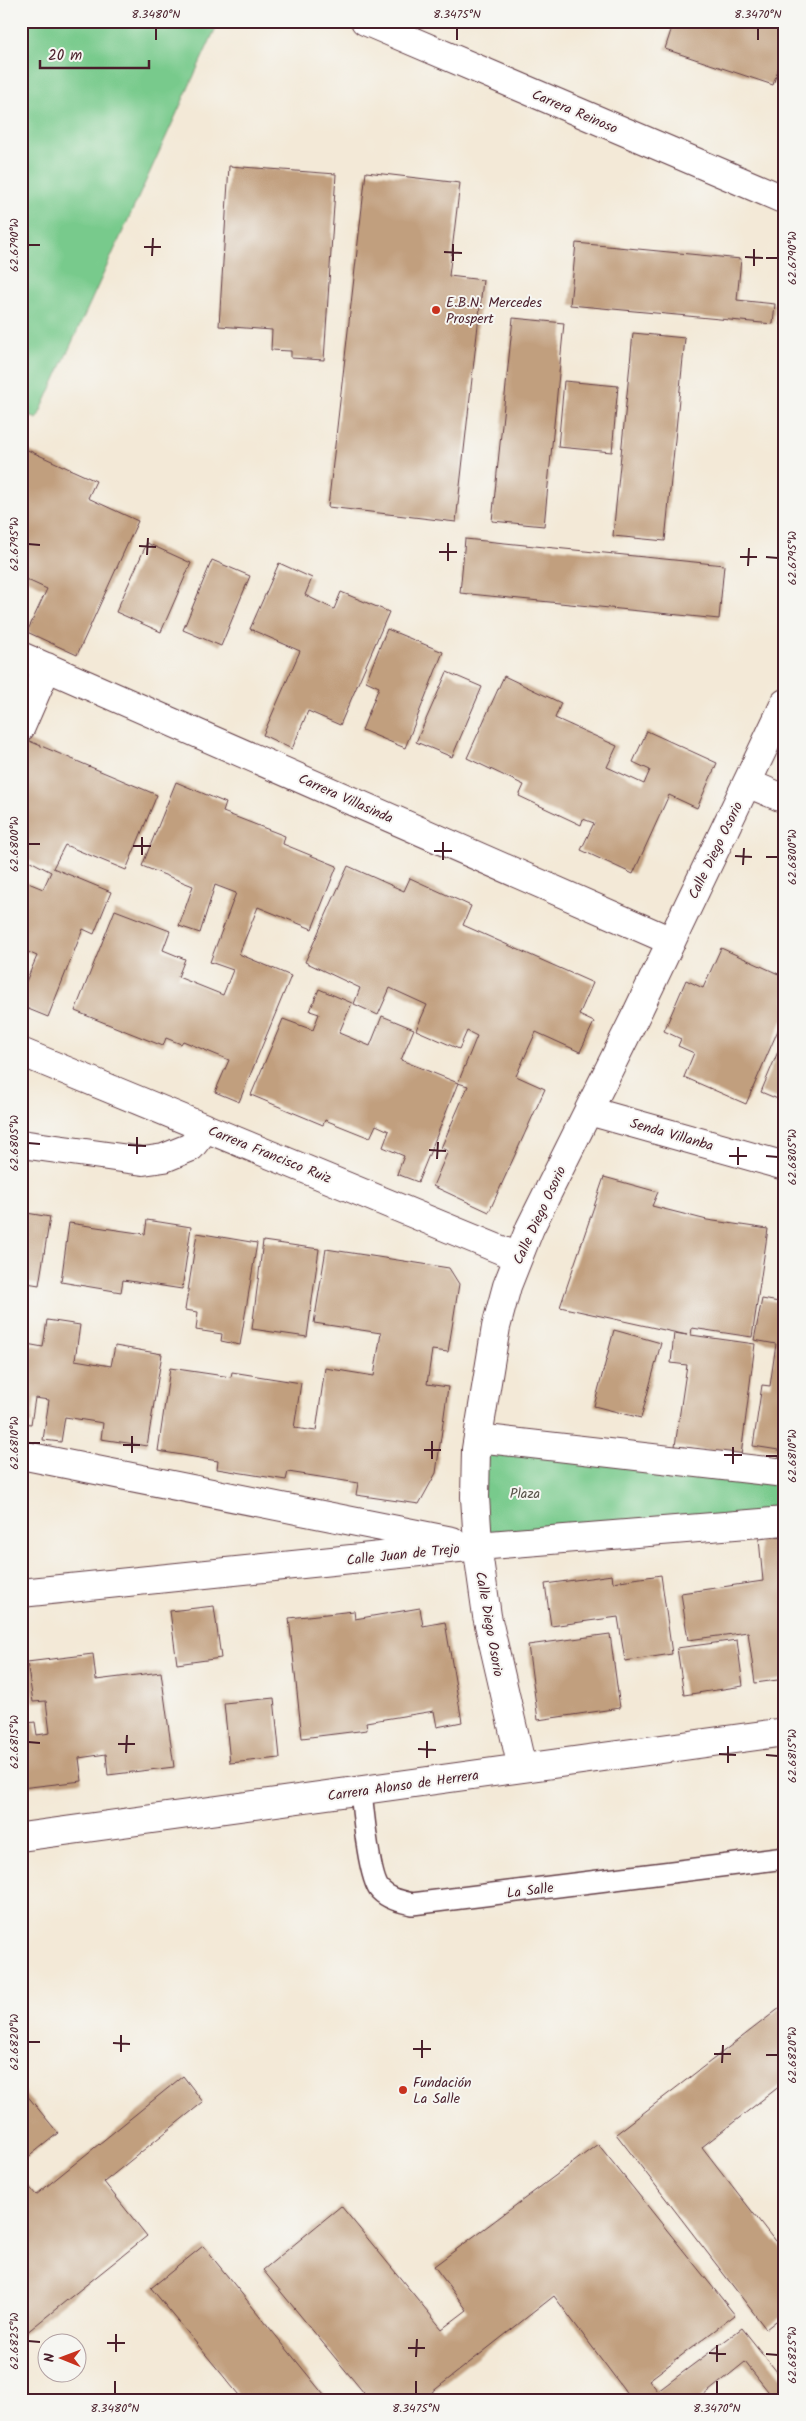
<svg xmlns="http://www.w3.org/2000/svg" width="806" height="2421" viewBox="0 0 806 2421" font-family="Kalam,sans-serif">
<rect width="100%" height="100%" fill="#f6f6f2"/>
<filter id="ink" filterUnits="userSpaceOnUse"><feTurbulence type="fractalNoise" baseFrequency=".02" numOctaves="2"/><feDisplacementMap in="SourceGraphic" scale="10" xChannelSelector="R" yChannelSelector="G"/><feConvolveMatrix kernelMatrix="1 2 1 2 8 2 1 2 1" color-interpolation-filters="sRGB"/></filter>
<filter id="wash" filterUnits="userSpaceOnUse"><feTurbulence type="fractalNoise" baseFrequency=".0096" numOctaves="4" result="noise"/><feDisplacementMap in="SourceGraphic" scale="20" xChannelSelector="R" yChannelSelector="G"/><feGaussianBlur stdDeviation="1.12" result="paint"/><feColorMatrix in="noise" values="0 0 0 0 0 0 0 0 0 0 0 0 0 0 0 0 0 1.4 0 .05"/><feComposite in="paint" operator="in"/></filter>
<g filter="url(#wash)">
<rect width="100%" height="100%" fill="#f3e9d7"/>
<path fill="#78ca8c" stroke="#61745c" d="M21,21h198l-182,398 -16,-7z
M476,1449l309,31v37l-307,29z"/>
<g id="blocks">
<path fill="#c19f7e" d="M674,21h111v27l-12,37 -108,-36z
M229,166l107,8 -12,186 -33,-2v-7l-20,-1 1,-20 -53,-4z
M366,172l94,11 -11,93 34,4 -27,242 -128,-15z
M576,243l165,16 -4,41 38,4 -2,20 -203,-19z
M784,304h1v21h-4z
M513,318l51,5 -20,203 -52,-5z
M633,333l52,5 -20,203 -52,-5z
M564,381l54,5 -6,66 -54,-5z
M21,447l75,34 -8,17 50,23 -61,134 -50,-23 20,-43 -26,-12z
M465,539l259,26 -5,54 -259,-26z
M147,543l44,20 -30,69 -45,-20z
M212,560l38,16 -29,70 -38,-16z
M279,563l33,15 -7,17 16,8 13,6 7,-17 48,20 -49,113 -32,-14 -16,38 -29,-14 37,-84 -50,-22z
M387,629l56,23 -38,96 -43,-18 17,-43 -13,-6z
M447,672l35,15 -30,70 -36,-15z
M504,676l57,27 -6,15 62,28 -10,21 37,17 6,-14 -17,-8 14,-31 70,32 -20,45 -28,-13 -36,79 -52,-24 13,-27 -11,-4 -2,6 -62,-29 5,-11 -57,-27z
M27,740l130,55 -31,75 -61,-25 -12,23 58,24 -17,42 -11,-5 -35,88 -27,-11v-13l16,-37 -16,-7v-69l22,9 8,-17 -30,-16v-101z
M176,782l50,21 -3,9 62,24 -2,8 54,22 -25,63 -54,-22 -19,47 52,22 -52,126 -24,-10 14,-32 -46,-19 -2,3 -15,-6 -3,8 -88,-35 40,-101 55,21 -7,19 22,9 -7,18 45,18 10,-25 -23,-8 26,-69 -21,-8 -15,48 -21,-7 14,-40 -51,-20z
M348,866l56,25 6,-13 61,28 -8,19 130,58 -14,32 15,7 -14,30 -44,-20 -20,44 29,13 -56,123 -56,-26 15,-35 -7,-3 27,-62 -10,-3 19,-47 -10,-5 -8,18 -43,-19 11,-25 -37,-17 -12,27 -24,-11 6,-16 -55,-26z
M721,948l64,29v37l-39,90 -62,-27 10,-24 -16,-7 3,-7 -17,-8 22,-51 17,8z
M319,989l33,14 -13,30 31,13 12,-30 32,13 -13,31 57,23 -40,99 -21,-8 7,-18 -21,-9 6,-16 -13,-6 -6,13 -45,-18 -2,5 -72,-30 32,-76 30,11 6,-16 -9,-3z
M785,1035v67l-24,-10z
M21,1080l5,1 -4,12h-1z
M604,1177l54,15 -6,14 55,14 61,9 -16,108 -60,-9 -1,7 64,9 -14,111 -66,-9 12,-81 -16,-2 3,-30 13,2 -127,-28z
M21,1212l29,5 -11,68 -18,-3z
M147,1220l44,7 -9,62 -59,-9 -2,12 -60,-10 8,-59 76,11z
M197,1233l60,10 -17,102 -19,-4 1,-7 -26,-4 2,-18 -13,-2z
M263,1241l56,8 -12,88 -55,-8z
M326,1249l123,19 10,16 -11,68 -16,-2 -5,34 21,3 -12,86 -17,31 -63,-9 2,-12 -70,-11 -2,8 -69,-11 1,-8 -60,-10 12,-83 61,9 1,-5 69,11 -7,45 22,3 9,-63 49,8 7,-43 -67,-10z
M784,1273h1v178l-32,-5 9,-61 8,1 6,-42 -22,-4 8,-41 17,3z
M21,1315l5,1 -4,26h-1z
M47,1320l33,5 -5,35 36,6 4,-20 47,8 -15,92 -46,-7 2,-16 -38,-6 -4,25 -18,-2 6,-40 -14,-2 -4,26 -10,-1v-80l22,4z
M614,1330l47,13 -20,75 -47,-12z
M785,1536v143l-30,4 -7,-51 -60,8 -7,-47 82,-12 -4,-42z
M612,1575l1,7 48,-7 11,79 -47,7 -7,-44 -67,9 -6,-42z
M214,1606l7,52 -44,6 -7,-53z
M420,1608l3,18 22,-4 17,100 -25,5 -3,-16 -68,11 1,8 -65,8 -13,-120 65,-7 1,8z
M610,1634l10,74 -82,12 -10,-75z
M737,1640l6,46 -59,9 -7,-47z
M93,1654l3,26 65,-8 13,95 -66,8 -2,-21 -27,4 3,23 -61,7v-64l14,-2 2,13 13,-2 -4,-32 -13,1 -6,-40z
M274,1698l6,60 -50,5 -6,-60z
M785,2004v78l-83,65 83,107v60l-19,15 -150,-195z
M183,2076l20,26 -99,80 43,54 -126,101v-160l15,18z
M21,2088l37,45 -37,30z
M598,2144l137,171 -86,65 9,11 84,-63 43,54v18h-10l-30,-38 -47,38h-66l-78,-104 -132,104h-66l8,-7 -101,-123 78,-64 101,123 25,-19 -33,-44z
M203,2246l125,154h-85l-92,-112z"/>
</g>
</g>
<g filter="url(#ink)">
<use href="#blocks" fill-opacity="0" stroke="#633d45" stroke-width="1"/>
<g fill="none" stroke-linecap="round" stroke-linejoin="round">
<g stroke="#633d45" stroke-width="24">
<path id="service" d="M361,1791c2,19 8,87 19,99 9,9 20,11 32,14l373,-46"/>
</g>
<g stroke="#633d45" stroke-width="30">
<path id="minor" d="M365,21l420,179
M21,656l650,285
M21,727l26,-60
M747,783l38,16
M21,1052l497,205
M589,1111l196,55
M21,1144l122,17 21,-3 27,-11 15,-19
M478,1438l307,35
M21,1455l431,86
M21,1593l457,-47 307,-25
M522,1768l-35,-152 -8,-57 -4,-62 1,-48 20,-122 11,-41 23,-58 107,-215 148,-310
M21,1837l764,-105"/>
</g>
<use href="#service" stroke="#fff" stroke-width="21"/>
<use href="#minor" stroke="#fff" stroke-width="28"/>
</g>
</g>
<path fill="none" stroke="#4a1f2b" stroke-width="2" d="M156,40v-12M457,40v-12M758,40v-12M28,245h12M144,247h17M444,252l18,1M152,256l1,-18M745,257l18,1M766,258h12M453,261v-17M754,266v-17M28,544l12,1M139,546l17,1M439,552h18M147,555l1,-17M740,557h17M766,557l12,1M448,561v-18M748,566l1,-18M28,844h12M133,846h18M434,851h18M142,855v-18M735,856l17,1M766,857h12M443,860v-18M743,865l1,-17M28,1143l12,1M128,1145l18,1M429,1150l17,1M137,1154v-17M729,1156h18M766,1156l12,1M437,1159l1,-17M738,1165v-18M28,1443h12M123,1445h17M424,1450h17M132,1453v-17M724,1455h18M766,1456h12M432,1459v-18M733,1464v-17M28,1742l12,1M118,1744h17M418,1749l18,1M126,1753l1,-18M719,1754l17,1M766,1755l12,1M427,1758v-17M728,1763v-17M28,2042h12M113,2043l17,1M413,2049h18M121,2052v-17M714,2054h17M766,2055h12M422,2058v-18M722,2063l1,-18M28,2341l12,1M107,2343h18M408,2348h17M116,2352v-18M709,2353l17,1M766,2354l12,1M416,2357l1,-18M717,2362v-17M115,2394v-13M416,2394v-13M717,2394v-13"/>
<g fill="#c8321e" stroke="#f6f6f2" stroke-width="2">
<circle cx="436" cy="310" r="5"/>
<circle cx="403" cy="2090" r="5"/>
</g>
<g text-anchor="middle" stroke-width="4" stroke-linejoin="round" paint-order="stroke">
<g font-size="14" fill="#4a1f2b" stroke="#f6f6f2">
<text transform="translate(575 111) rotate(23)" y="5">Carrera Reinoso</text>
<text transform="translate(346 798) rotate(24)" y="5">Carrera Villasinda</text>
<text transform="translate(715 850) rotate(-64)" y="5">Calle Diego Osorio</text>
<text transform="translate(672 1134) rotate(16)" y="5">Senda Villanba</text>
<text transform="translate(270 1154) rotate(22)" y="5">Carrera Francisco Ruiz</text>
<text transform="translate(539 1215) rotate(-65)" y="5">Calle Diego Osorio</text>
<text transform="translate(403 1554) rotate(-6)" y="5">Calle Juan de Trejo</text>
<text transform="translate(490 1624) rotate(80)" y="5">Calle Diego Osorio</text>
<text transform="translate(403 1785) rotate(-8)" y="5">Carrera Alonso de Herrera</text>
<text transform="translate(530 1890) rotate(-7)" y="5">La Salle</text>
</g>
<g font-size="14" fill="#4a1f2b" stroke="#f6f6f2" text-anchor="start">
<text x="446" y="307">E.B.N. Mercedes<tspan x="446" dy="16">Prospert</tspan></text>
<text x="413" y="2087">Fundación<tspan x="413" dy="16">La Salle</tspan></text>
</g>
<g font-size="14" fill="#585248" stroke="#f6f6f2">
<text x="525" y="1498">Plaza</text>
</g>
</g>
<rect width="806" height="2421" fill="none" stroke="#f6f6f2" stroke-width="55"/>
<g transform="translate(62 2358) rotate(271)"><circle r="24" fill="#f6f6f2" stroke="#b1a0a2"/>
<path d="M0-4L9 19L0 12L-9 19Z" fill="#c8321e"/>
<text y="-8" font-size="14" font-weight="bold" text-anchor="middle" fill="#4a1f2b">N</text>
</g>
<path d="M40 60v8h109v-8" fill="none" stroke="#4a1f2b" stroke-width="2.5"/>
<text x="48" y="60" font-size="15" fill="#4a1f2b" stroke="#f6f6f2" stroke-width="4" paint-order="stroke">20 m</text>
<rect x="28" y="28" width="750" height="2366" fill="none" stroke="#4a1f2b" stroke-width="2"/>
<g font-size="12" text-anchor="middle" fill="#4a1f2b">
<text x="156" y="18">8.3480°N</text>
<text x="457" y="18">8.3475°N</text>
<text x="758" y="18">8.3470°N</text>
<text transform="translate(14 245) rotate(-90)" y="4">62.6790°W</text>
<text transform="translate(792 258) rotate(-90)" y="4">62.6790°W</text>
<text transform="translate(14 544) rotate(-90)" y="4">62.6795°W</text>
<text transform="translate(792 558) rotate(-90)" y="4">62.6795°W</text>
<text transform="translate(14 844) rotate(-90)" y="4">62.6800°W</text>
<text transform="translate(792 857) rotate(-90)" y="4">62.6800°W</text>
<text transform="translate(14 1143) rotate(-90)" y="4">62.6805°W</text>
<text transform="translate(792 1157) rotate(-90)" y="4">62.6805°W</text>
<text transform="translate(14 1443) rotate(-90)" y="4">62.6810°W</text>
<text transform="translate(792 1456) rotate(-90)" y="4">62.6810°W</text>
<text transform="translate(14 1742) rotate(-90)" y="4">62.6815°W</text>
<text transform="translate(792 1756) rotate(-90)" y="4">62.6815°W</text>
<text transform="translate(14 2042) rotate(-90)" y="4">62.6820°W</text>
<text transform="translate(792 2055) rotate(-90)" y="4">62.6820°W</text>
<text transform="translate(14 2341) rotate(-90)" y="4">62.6825°W</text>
<text transform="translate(792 2355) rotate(-90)" y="4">62.6825°W</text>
<text x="115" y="2412">8.3480°N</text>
<text x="416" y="2412">8.3475°N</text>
<text x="717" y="2412">8.3470°N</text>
</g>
</svg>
